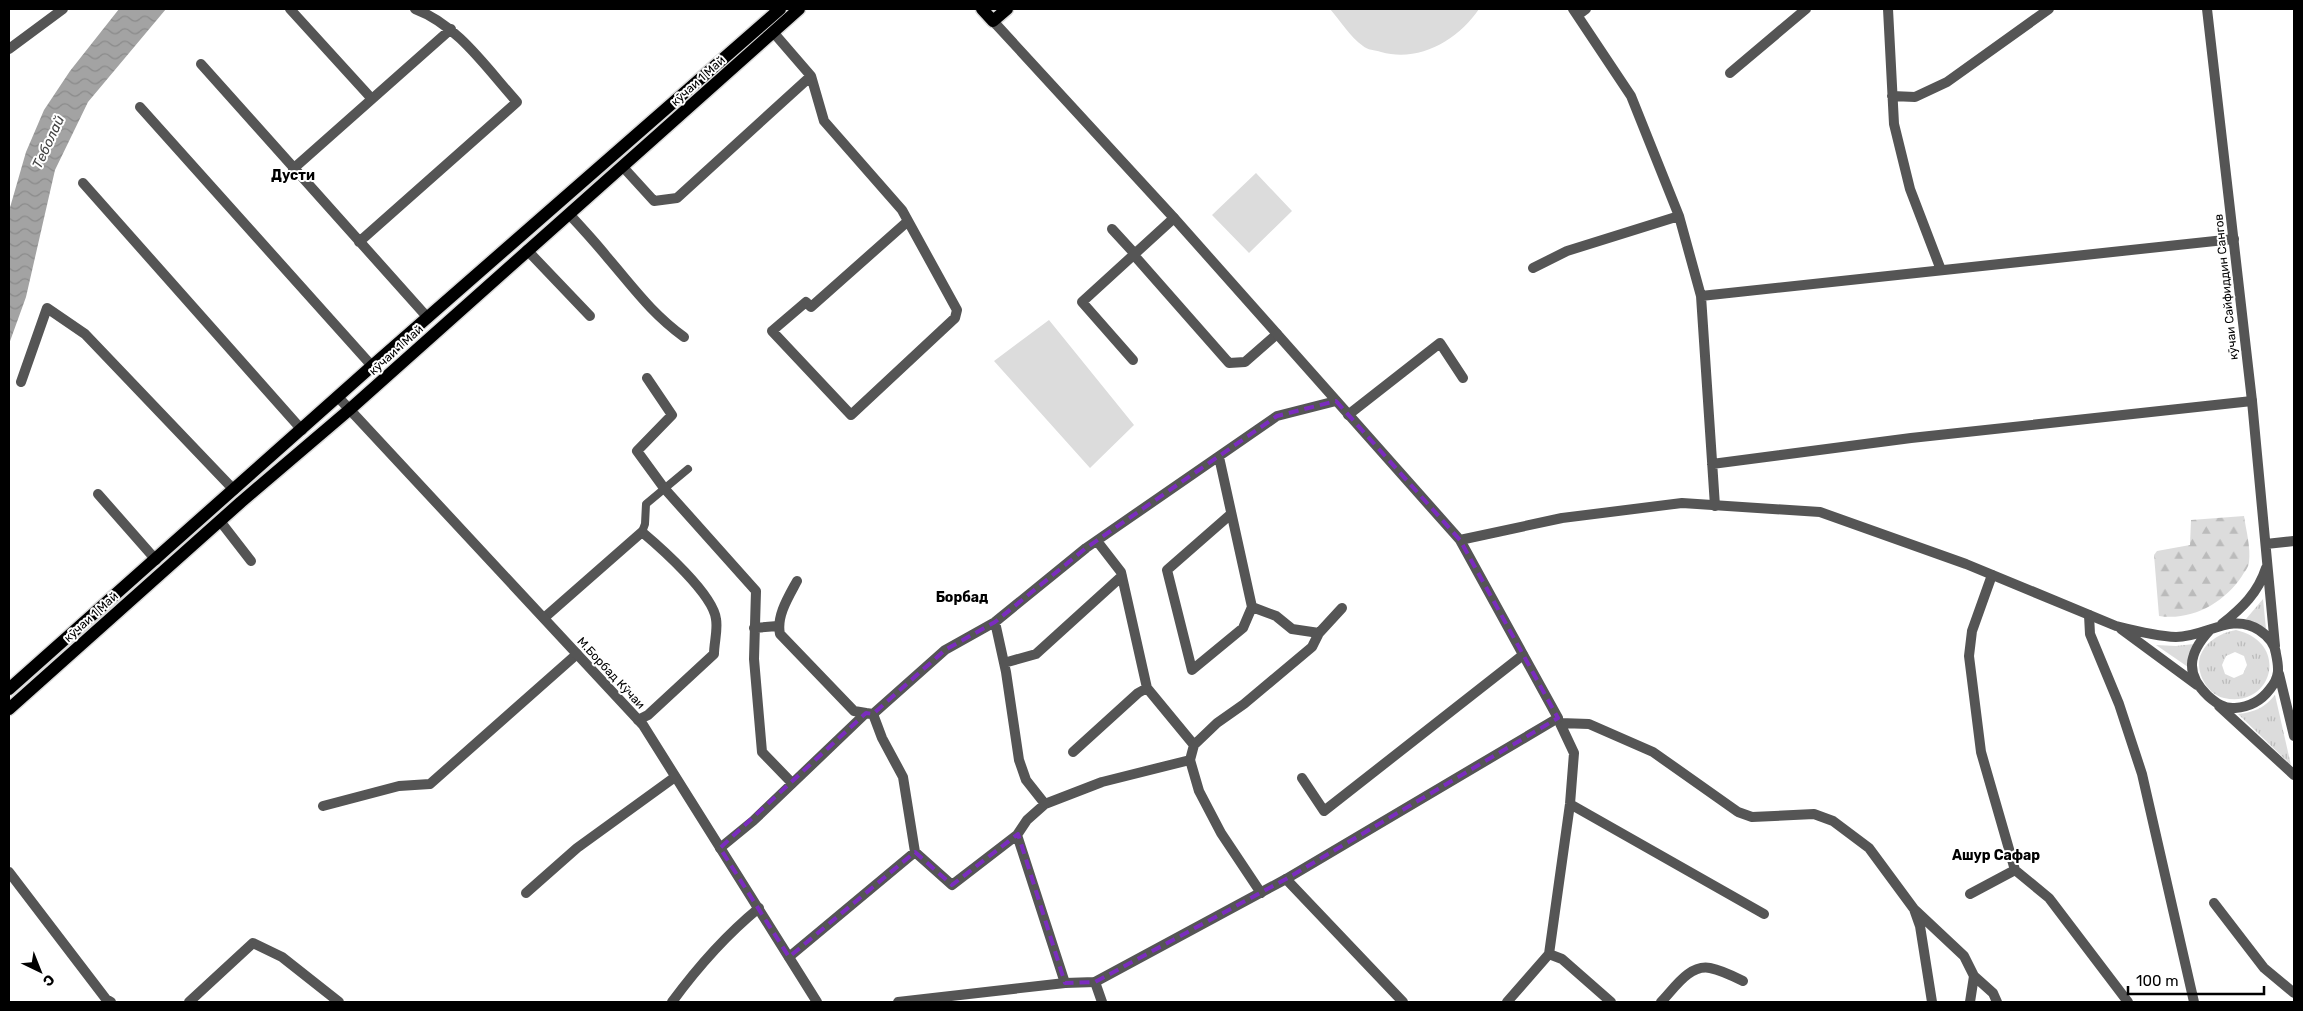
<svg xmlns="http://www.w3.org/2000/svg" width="2303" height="1011" viewBox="0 0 2303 1011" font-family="Rubik,sans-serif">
<defs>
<pattern id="grass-tufts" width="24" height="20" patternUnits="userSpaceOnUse" patternTransform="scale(1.25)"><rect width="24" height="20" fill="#dcdcdc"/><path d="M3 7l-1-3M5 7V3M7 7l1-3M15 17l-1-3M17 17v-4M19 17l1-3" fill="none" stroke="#bbb"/></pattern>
<pattern id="forest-firs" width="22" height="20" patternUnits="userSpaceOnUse" patternTransform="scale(1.25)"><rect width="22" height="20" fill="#dcdcdc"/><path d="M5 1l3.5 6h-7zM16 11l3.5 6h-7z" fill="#bbb"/></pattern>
<pattern id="water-waves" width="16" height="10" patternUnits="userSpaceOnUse" patternTransform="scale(1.25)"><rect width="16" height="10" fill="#a3a3a3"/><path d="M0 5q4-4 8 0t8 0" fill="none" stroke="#8b8b8b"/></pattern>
</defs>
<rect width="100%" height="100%" fill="#fff"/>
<path fill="url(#grass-tufts)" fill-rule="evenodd" d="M2263,599l3,30 -20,-10z
M2236,630c55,13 36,79 -12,68 -10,-2 -18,-11 -22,-20 -11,-26 11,-44 34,-48zM2235,652l9,4 3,9 -4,9 -9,4 -9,-4 -3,-9 4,-9z
M2194,644l-6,11v12l-32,-22 20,1z
M2275,695l16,70 -53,-51c17,-2 26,-6 37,-19z"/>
<path fill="url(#forest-firs)" d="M2244,516c2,14 7,32 5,46 0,5 -5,10 -7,14 -18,27 -50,45 -83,40l-5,-61 3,-4 33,-6 1,-25z"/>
<path fill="#dcdcdc" d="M1330,9h149c-21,31 -60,54 -98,43 -6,-2 -14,-2 -18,-6 -13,-9 -23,-26 -33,-37z
M1256,173l36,38 -43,42 -37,-38z
M1049,320l85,105 -44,43 -96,-107z"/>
<path fill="url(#water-waves)" d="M119,9h47l-78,93 -33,68 -29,127 -17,47v-133l17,-59 18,-42 26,-39z"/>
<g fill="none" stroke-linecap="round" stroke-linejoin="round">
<g stroke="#dbdbdb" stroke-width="15">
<path id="primary" d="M982,9l11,12 14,-12
M9,689l363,-323 408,-357
M9,709l232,-207 108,-92 450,-401"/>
</g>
<path stroke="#555" stroke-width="8" d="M642,532l3,-8 1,-20 42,-35"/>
<path stroke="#555" stroke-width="10" d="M290,9l82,90
M1573,9l58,87 48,120 22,80 14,210
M1888,9l6,115 16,65 31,81
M1578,15l8,-6
M773,32l38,44 13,45 78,89 55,100 -2,8 -104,97 -79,-84 34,-29 5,5 97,-86
M9,49l54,-40
M201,64l227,254
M1730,73l76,-64
M1892,96l23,1 32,-15 102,-73
M140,107l232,259
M623,167l31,34 23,-3 134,-122
M293,169l158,-140
M83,183l219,247
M569,214c13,14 26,28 38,43 26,30 44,56 77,80
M1112,229l22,24
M359,242l158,-140c-30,-33 -59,-77 -102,-93
M527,250l63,66
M1133,254l96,109 16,-1 32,-28
M1533,268l34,-17 112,-35
M1701,296l533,-57
M1133,360l-51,-58 92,-84
M647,378l25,37 -35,36 27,37 92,103 -2,68 8,93 30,31
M21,382l26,-74 38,26 149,156
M1348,415l92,-72 23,35
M1219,457l33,150 24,9 16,13 27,4
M1712,464l199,-26 341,-37
M98,494l58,66
M1231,514l-64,56 25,100 51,-42 9,-21
M220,521l31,40
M1097,541l24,31 26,116 47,57
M1992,575l-20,56 -3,25 12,96 34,118 34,28 79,104
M797,581c-8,15 -21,35 -17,53l74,77 12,2
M2089,615l1,19 29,70 23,70 52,228
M544,618l98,-86c19,16 71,62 74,87 2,11 -2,24 -2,35l-66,61 -10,5
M995,622l11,50 13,88 7,20 19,24
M754,628l24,-2
M1004,663l32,-9 86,-78
M873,714l9,24 21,39 12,75
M1560,723l29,1 64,28 85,60 14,5 62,-3 19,7 36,27 45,61 6,17 12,76
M1073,752l65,-59 9,-5
M1190,760l4,-15 23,-22 27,-19 68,-57 7,-14 23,-25
M1302,778l22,33 199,-156
M1570,804l194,110
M323,806l76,-20 31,-2 147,-130
M1017,835l48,148
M720,848l33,-27 113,-108 7,1 72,-64 50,-28 91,-74 191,-132 59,-15
M9,872l97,127 5,3
M1286,879l117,123
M526,893l51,-45 98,-71
M1970,894l45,-24
M2214,903l50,65 30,25
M1915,910l49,46 10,20 -4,26
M1549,954l13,5 49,43
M789,957l126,-105 37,33 65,-50 10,-15 18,-16 57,-22 88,-22 9,31 22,42 40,60
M1974,976l19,17 4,9
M1095,982l7,20
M189,1002l64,-59 29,14 57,45
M672,1002c25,-34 54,-67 87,-94
M1507,1002l42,-48 21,-150 4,-51 -16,-34
M1661,1002c13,-13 28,-38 49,-34 11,2 23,8 33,13"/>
<path stroke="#555" stroke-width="10" d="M2207,9l45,392 23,245
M993,21l181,197 286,322 102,-22 120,-15 138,9 146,52 150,62c20,5 39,10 60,11 30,0 55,-25 83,-7 9,6 16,14 17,24 3,14 4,23 -6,35 -9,12 -20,18 -35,19 -11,1 -19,-5 -27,-12 -23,-22 -20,-42 1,-65
M338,397l305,328 174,277
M2266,544l28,-3
M2222,624c20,-16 36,-31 44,-56
M2121,629l76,56
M2279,674l15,62
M2219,706l75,69
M898,1002l167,-19 30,-1 191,-103 272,-161 -98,-178"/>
<use href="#primary" stroke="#000" stroke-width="12"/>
</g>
<path fill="none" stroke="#7b2cbf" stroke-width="4" stroke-dasharray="10 6" stroke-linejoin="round" d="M1336,401l124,139 98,178 -272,161 -191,103 -30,1 -47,-149 -66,51 -37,-33 -126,105 -69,-109 146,-135 7,1 72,-64 50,-28 91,-74 191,-132z"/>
<g text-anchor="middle" stroke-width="4" stroke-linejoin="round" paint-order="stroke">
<g font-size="12" fill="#000" stroke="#fff">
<text transform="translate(698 81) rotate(-42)" y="4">кӯчаи 1 Май</text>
<text transform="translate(2226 287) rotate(-96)" y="4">кӯчаи Сайфиддин Сангов</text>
<text transform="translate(396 350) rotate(-42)" y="4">кӯчаи 1 Май</text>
<text transform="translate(91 617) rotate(-42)" y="4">кӯчаи 1 Май</text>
<text transform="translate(611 673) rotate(47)" y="4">М.Борбад Кӯчаи</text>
</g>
<g font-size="14" font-style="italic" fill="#444" stroke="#fff">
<text transform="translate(48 142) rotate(-65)" y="5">Теболай</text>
</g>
<g font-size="14" font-weight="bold" fill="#000" stroke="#fff">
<text x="293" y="180">Дусти</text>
<text x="962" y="602">Борбад</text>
<text x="1996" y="860">Ашур Сафар</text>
</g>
</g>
<rect width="2303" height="1011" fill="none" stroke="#000000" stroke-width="20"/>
<g transform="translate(40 971) rotate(137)" stroke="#ffffff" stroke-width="4" paint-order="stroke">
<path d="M0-4L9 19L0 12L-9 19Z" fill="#000000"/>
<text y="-8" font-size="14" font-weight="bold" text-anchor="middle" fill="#000000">С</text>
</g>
<path d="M2128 986v8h136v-8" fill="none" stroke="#000000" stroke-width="2.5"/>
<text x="2136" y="986" font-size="15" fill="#000000" stroke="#ffffff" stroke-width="4" paint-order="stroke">100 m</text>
</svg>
